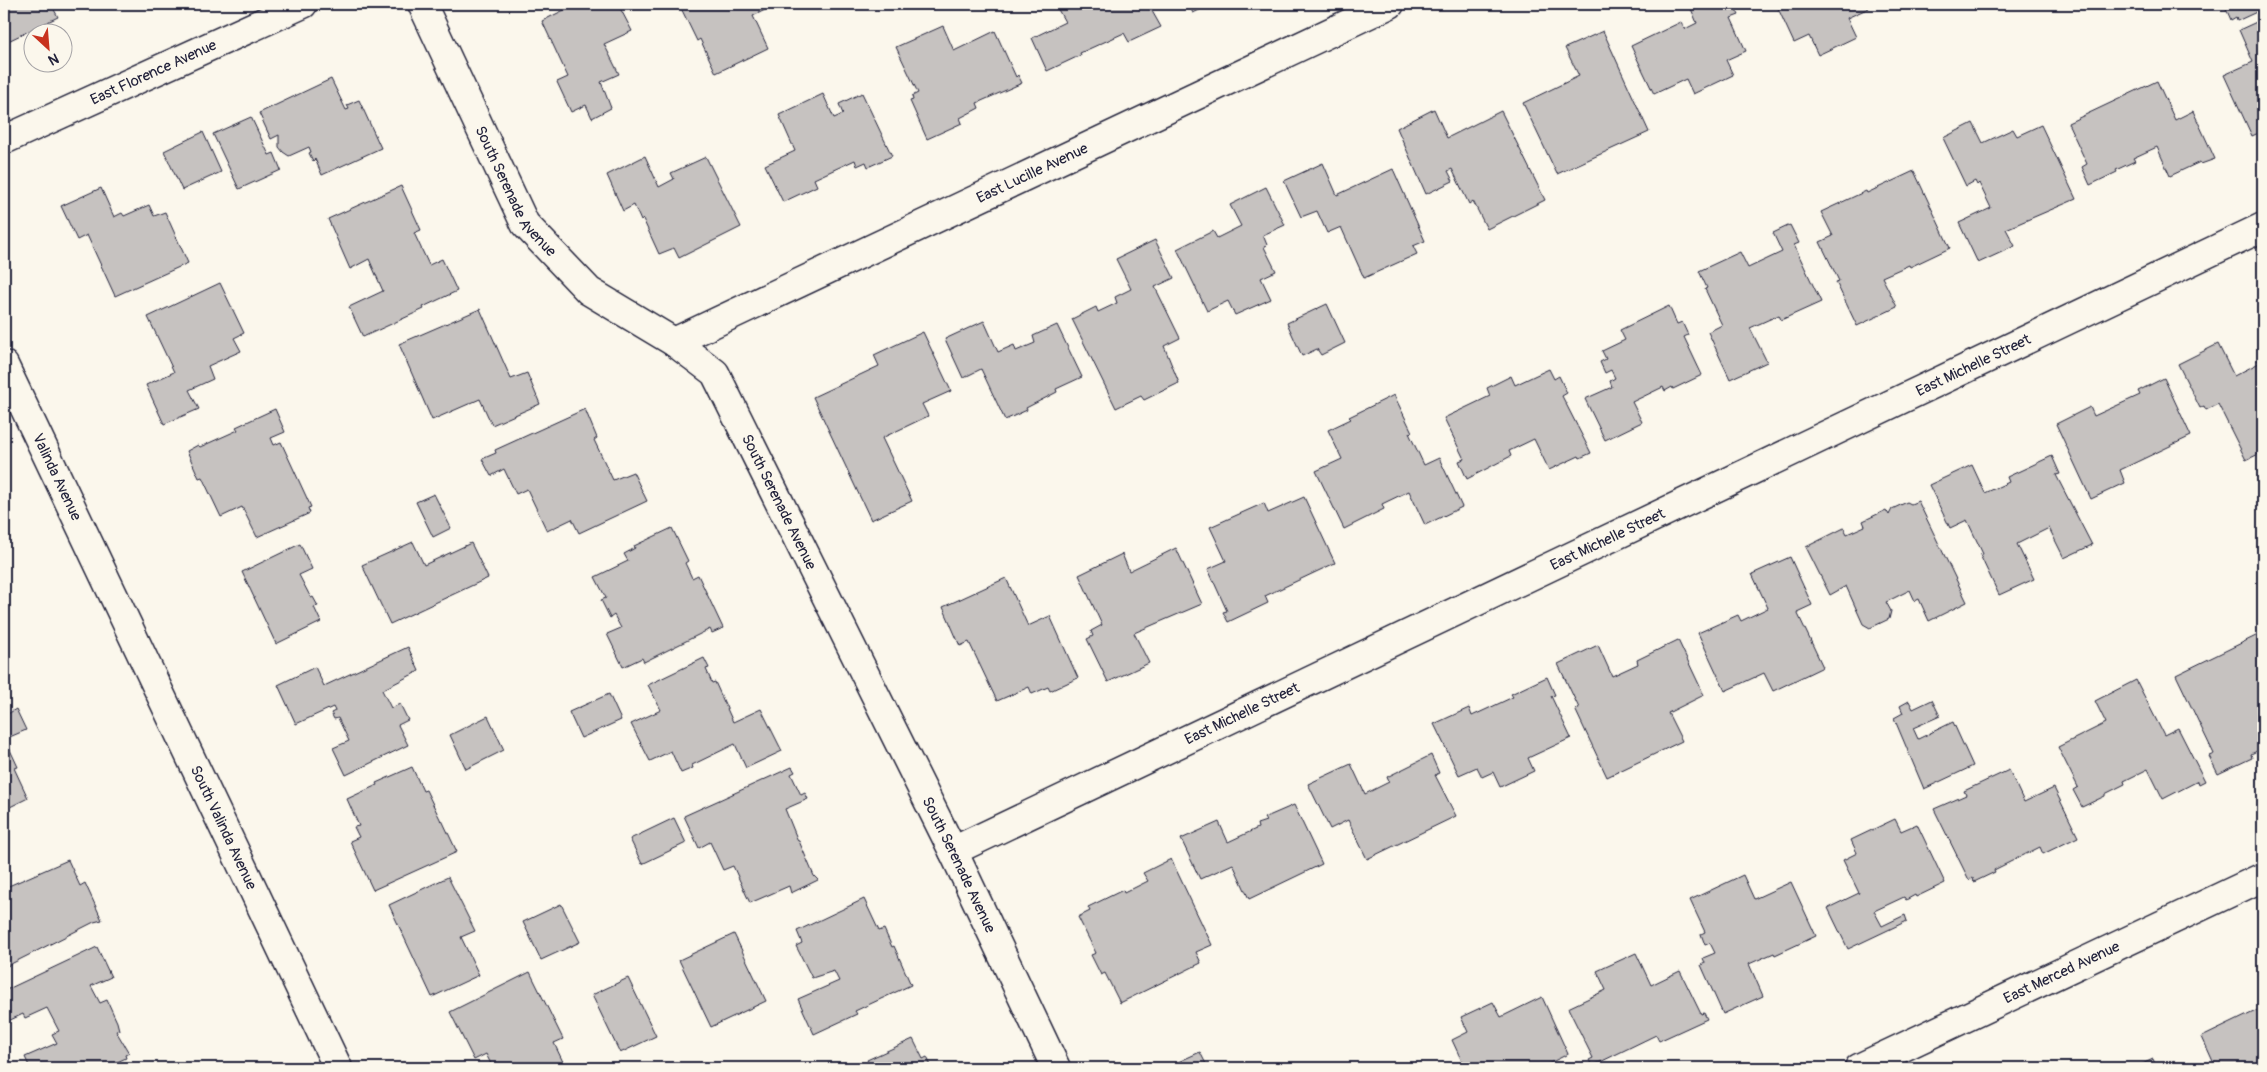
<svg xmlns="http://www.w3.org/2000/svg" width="2267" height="1072" viewBox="0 0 2267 1072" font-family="Pangolin,sans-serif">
<rect width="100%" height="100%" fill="#fbf7ec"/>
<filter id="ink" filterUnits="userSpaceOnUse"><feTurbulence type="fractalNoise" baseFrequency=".02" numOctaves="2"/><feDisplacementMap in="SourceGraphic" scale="10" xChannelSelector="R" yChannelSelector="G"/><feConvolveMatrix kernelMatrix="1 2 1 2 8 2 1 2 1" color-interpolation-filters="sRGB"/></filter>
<g filter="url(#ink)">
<path fill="#c6c2c0" stroke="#22223b" d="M4,4h47l7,13 -54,26z
M567,4h51l14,27 -28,13 15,30 -18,8 10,26 -19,10 -6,-13 -15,7 -14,-30 11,-5 -26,-56 26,-13z
M679,4h98l-24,12 15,32 -52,25 -16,-34 -3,2z
M1055,4h93l13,23 -32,15 -5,-9 -44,20 1,2 -34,16 -15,-33 33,-16z
M1188,4h24l-19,9z
M1689,4h44l6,11 -8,3 15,33 -20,9 7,15 -40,19 -7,-15 -32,15 -23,-48 50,-24 4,7 12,-6z
M1776,4h91l2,4 -22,10 9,19 -38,18 -9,-19 -15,7z
M2224,4h39v5l-26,12 -1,-4 -5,3z
M2263,19v112l-11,5 -28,-61 29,-13 -14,-32z
M943,26l11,25 41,-20 21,46 2,-2 4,8 -45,20 2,5 -19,10 2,5 -35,16 -17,-38 3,-1 -1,-4 6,-3 -22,-46z
M1603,31l46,101 -92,42 -34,-71 56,-27 -14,-28z
M331,79l15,31 3,-1 -2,-4 12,-5 22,48 -59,27 -7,-16 -2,2 -4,-8 2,-1 -2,-5 -20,9 -6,-4 -4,-5v-12l-8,4 -12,-26z
M2157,81l18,39 18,-9 22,48 -14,5 -1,-2 -30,14 -13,-29 -24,11 2,3 -19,9 1,2 -27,13 -8,-18 5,-3 -19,-41z
M862,93l30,63 -24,11 -2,-5 -9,4 -2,-6 -41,19 3,7 -34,16 -18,-37 30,-14 -16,-36 44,-21 11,24 9,-4 -4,-10z
M1434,109l13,29 54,-27 44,89 -58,29 -14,-28 -4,3 -17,-35 -4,2 5,10 -27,13 -29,-66z
M251,117l18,38 5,-2 7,17 -42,19 -26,-55z
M1973,123l10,20 30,-14 4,7 24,-11 35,74 -70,30 9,17 -37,17 -19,-40 32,-15 -12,-25 -2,2 -2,-4 -9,5 -23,-48z
M203,132l18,40 -39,18 -18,-39z
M645,156l14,31 15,-8 -3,-6 35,-16 35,70 -62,31 -5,-10 -15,6 -16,-35 -2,2 -7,-16 -11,6 -16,-36z
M1323,163l14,32 56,-26 32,72 -12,5 4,8 -53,24 -23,-51 -14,6 -10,-22 -16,6 -17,-36z
M1914,171l36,77 -40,19 -1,-2 -27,12 15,30 -40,19 -21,-44 3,-1 -19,-39 13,-6 -12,-24 45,-21 1,2z
M401,186l20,44 -7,3 15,32 13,-6 15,32 -34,16 1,2 -61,28 -14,-30 34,-16 -14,-32 -19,10 -22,-50z
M1266,187l19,38 -22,10 4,10 -3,2 12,24 -15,7 10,21 -36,16 -7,-14 -21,10 -30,-62 36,-18 4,7 24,-12 -11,-21z
M101,188l13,29 8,-4 2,3 25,-11 5,11 11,-4 23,51 -73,33 -28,-61 -10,5 -16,-34z
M1790,225l9,18 -5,2 27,57 -40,18 -2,-5 -29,13 17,34 -37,17 -22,-47 14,-7 -17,-36 2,-1 -8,-17 41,-19 8,16 34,-16 -9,-19z
M1155,240l19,38 -19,9 25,51 -16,8 15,37 -35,17 -3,-4 -25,12 -44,-89 24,-12 2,5 19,-9 -2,-6 16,-8 -15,-30z
M220,283l24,50 -10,5 7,13 -33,15 5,13 -24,11 10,19 -35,15 -18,-39 28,-13 -26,-55z
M1327,304l18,39 -24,12 -4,-6 -15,7 -15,-33z
M1669,306l8,18 5,-2 6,13 -4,2 18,38 -29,14 -1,-2 -7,4 -2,-4 -31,15 10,20 -37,18 -20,-41 27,-12 -2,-6 5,-3 -4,-8 -6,3 -5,-11 6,-3 -4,-8 23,-11 -5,-10z
M480,309l31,70 16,-6 13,31 -48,21 -12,-26 -48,21 -33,-76z
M984,321l14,31 16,-7 2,6 19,-8 -2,-7 24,-11 25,52 -26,12 1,3 -31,16 1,2 -22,10 -24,-51 -18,9 -18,-39z
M923,332l28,59 -29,13 6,12 -46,22 30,63 -41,19 -58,-123 66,-31 -5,-11z
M2218,344l16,32 25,-13 -2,-3 6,-3v95l-17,8 -28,-56 -12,6 -2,-4 -4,2 -22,-44z
M1549,369l5,10 5,-3 8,17 -5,3 29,57 -11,5 -1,-2 -30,14 -15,-31 -25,12 2,5 -44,23 -8,-18 5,-2 -20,-41 46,-22 -3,-8 24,-12 4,9z
M2164,378l27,58 -71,34 5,13 -34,16 -35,-75 34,-17 4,9 46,-21 -2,-4z
M1394,395l18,37 -3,1 15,32 15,-7 23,49 -37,18 -16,-34 -27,13 2,5 -40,20 -28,-58 26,-12 -14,-29 23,-11 -2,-2z
M275,409l10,23 -14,6 3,7 7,-3 30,65 -3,1 2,5 -53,24 -15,-30 -21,10 -19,-40 -3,1 -12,-27 11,-6 2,2 38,-17 -2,-3z
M585,409l12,29 -3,2 19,40 20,-8 14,29 -68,32 -7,-14 -25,12 -20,-42 -11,5 -12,-25 -13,7 -9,-17 14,-6 -1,-3z
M2052,456l8,18 -4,1 36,70 -28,13 -15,-30 -32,16 17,35 -35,16 -19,-40 3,-1 -16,-34 -17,8 -21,-43 43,-20 13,28 24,-11 -2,-5z
M434,494l17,34 -18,9 -17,-35z
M1304,497l31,66 -70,33 3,7 -40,19 -5,-10 4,-1 -19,-42 18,-8 -16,-34 54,-24 4,10z
M1918,501l49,101 -38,19 -10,-22 -4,2 -5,-11 -24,12 5,9 -2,8 -19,9 -7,-4 -17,-38 -16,9 -24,-48 38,-19 3,6 18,-8 -2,-5 23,-11 3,5 3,-6 15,-7 4,2z
M672,528l16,33 -3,2 7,15 6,-3 25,53 -11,5 -2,-4 -66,33 -2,-4 -19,9 -16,-33 14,-6 -7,-13 -4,3 -9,-18 5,-2 -11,-21 33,-16 -4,-7 11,-6 -1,-2z
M413,542l11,23 47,-22 17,35 -98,46 -28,-59z
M300,544l12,25 -13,6 12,23 2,-1 5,9 -4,1 7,15 -45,22 -34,-72z
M1176,548l26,56 -68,29 15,30 -41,19 -21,-43 6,-3 -2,-5 11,-6 -23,-50 43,-21 7,17z
M1790,557l22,48 -15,7 26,55 -50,24 -9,-18 -39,18 -27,-58 40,-18 3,6 27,-13 -16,-34z
M1006,578l22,48 22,-10 28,62 -28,13 -2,-4 -16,7 -3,-7 -32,14 -28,-59 -9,4 -17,-39z
M2262,633l1,115 -12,6 1,4 -34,16 -9,-18 5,-2 -38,-79z
M1678,640l26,55 -36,18 14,28 -75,36 -32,-68 4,-1 -21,-44 40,-19 14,31 26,-12 -1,-4z
M408,647l11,24 -37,19 9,18 9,-4 8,16 -10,5 10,20 -62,30 -13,-27 16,-7 -11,-23 -4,1 -3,-6 4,-2 -2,-4 -37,17 -18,-39 37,-18 9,19z
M704,658l5,10 -3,1 6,14 3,-1 18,40 28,-13 21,42 -36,17 -11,-24 -43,21 1,3 -12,5 -10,-22 -21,10 -19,-37 30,-14 -13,-25z
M1547,677l8,18 -4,1 20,42 -43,20 6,13 -34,16 -7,-15 -11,5 -5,-10 -18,8 -25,-51 35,-16 3,8 41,-19 -2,-3z
M2136,680l28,55 14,-7 27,53 -6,3 -1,-3 -35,18 -15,-30 -24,12 1,3 -20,10v2l-23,11 -9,-17 5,-3 -20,-40 48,-24 -11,-22z
M609,694l12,26 -40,18 -12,-26z
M1932,700l8,16 -27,12 5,11 35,-17 20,44 -49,23 -30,-71 9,-5 -3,-7 9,-5 4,8z
M16,709l10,21 -21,9 13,28 -4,1 14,30 -24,12v-100l2,5z
M488,716l16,34 -38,19 -16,-34z
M1431,755l8,18 -4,2 21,41 -89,43 -19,-39 -18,9 -22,-45 43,-20 14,30 24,-12 -2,-5z
M412,767l11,24 3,-1 15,31 1,-1 15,32 -84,38 -23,-49 9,-4 -5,-10 5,-1 -12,-27 30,-14 -1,-2z
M792,767l3,5 -4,2 10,21 4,-2 3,6 -23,10 13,32h1l15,35 4,4 -27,13 -2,-7 -39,17 -17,-37 -10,4 -13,-28 -11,6 -15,-32z
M2009,770l15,32 30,-14 24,49 -35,17 -3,-7 -46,23 1,2 -21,10 -1,-4 -4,2 -35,-71 32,-14 -2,-4z
M1294,805l28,59 -73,35 -16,-35 -33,15 -19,-40 38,-17 9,20 30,-14 -1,-4 9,-3 -2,-3z
M674,818l12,25 -44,21 -12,-25z
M1895,819l6,12 16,-7 28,59 -29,14 -1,-2 -9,5 -2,-3 -30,14 8,15 23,-11 2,6 -59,28 -20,-41 31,-15 -16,-33 14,-7 -6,-13z
M1171,859l41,86 -16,7 5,11 -81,40 -15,-30 -4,2 -10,-20 5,-2 -18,-36 12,-6 -2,-4 35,-17 1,3 24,-12 -5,-8z
M68,860l12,26 5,-3 17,37 -8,2 -87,44 -3,-6v-72z
M1743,875l11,24 37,-17 25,54 -41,19 -1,-2 -25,11 14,32 -40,18 -22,-49 4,-2 -2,-5 12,-5 -5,-10 -5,2 -4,-11 4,-2 -15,-32z
M448,877l27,54 -14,6 18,38 -47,22 -43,-92z
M864,899l15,32 5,-2 8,18 2,-1 17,39 -56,26 2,3 -43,20 -16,-35 41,-18 -5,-10 -22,7 -16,-32 6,-3 -5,-12z
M561,904l19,38 -39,18 -18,-38z
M734,934l32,67 -55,26 -32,-67z
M97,947l14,30 -20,9 9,17 7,-3 10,22 2,8 -3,1 13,22 -4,2 1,3 -22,10h-74l-5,-11 32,-14 -5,-9 7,-3 -12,-23 -22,10 -2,-4 -19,9v-32z
M1636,953l15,32 29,-14 21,43 3,-1 3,6 -48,22 -3,-6 -64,31 -3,-6 4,-2 -25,-50 38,-18 -9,-19z
M530,972l33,67 -9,4 10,21 -9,4h-62l-7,-14 -12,6 -24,-48z
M628,978l28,58 -36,17 -28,-58z
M1542,997l26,57 -28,14h-75l-13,-28 16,-8 -7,-15 32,-15 8,15z
M2262,1008l1,60h-47l-14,-31z
M913,1039l10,20 4,-2 5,11h-61l-4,-8z
M1200,1052l8,16h-43z
M2153,1059l4,9h-23z"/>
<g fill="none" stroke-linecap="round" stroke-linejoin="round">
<g stroke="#22223b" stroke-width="31">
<g id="minor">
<path id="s1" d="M422,4l103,220 64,67 85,51 41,31 238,478 103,217"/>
<path id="s2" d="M4,140l299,-136"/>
<path id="s3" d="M674,342l716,-338"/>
<path id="s4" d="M953,851l1310,-624"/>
</g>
</g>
<g stroke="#22223b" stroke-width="31">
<g id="tertiary">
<path id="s5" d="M1859,1068l404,-191"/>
</g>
</g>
<g stroke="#22223b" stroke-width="31">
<g id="secondary">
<path id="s6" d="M4,365l334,703"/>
</g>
</g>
<use href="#minor" stroke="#fbf7ec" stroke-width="28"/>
<use href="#tertiary" stroke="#fbf7ec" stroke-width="28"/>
<use href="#secondary" stroke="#fbf7ec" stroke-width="28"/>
</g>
</g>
<g text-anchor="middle" stroke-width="4" stroke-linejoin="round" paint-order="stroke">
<g font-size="15" fill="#22223b" stroke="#fbf7ec">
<text dy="5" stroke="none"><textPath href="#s2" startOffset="164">East Florence Avenue</textPath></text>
<text dy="5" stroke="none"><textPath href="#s3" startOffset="396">East Lucille Avenue</textPath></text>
<text dy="5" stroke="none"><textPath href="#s1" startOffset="210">South Serenade Avenue</textPath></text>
<text dy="5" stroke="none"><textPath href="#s4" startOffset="1130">East Michelle Street</textPath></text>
<text dy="5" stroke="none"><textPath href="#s6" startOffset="124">Valinda Avenue</textPath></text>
<text dy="5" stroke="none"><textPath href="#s1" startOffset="630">South Serenade Avenue</textPath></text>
<text dy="5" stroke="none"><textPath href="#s4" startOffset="725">East Michelle Street</textPath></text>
<text dy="5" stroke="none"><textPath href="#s4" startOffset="320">East Michelle Street</textPath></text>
<text dy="5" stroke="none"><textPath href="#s6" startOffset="512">South Valinda Avenue</textPath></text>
<text dy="5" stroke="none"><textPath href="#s1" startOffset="1035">South Serenade Avenue</textPath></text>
<text dy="5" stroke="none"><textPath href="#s5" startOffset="224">East Merced Avenue</textPath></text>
</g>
</g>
<rect width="2267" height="1072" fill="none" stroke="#fbf7ec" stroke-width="20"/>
<rect x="10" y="10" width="2247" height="1052" fill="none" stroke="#22223b" stroke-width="2" filter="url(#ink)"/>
<g transform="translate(48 48) rotate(154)"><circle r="24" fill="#fbf7ec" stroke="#a4a2a5"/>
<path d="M0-4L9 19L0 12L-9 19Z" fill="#c8321e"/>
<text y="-8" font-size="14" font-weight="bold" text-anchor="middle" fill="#22223b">N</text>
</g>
</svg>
